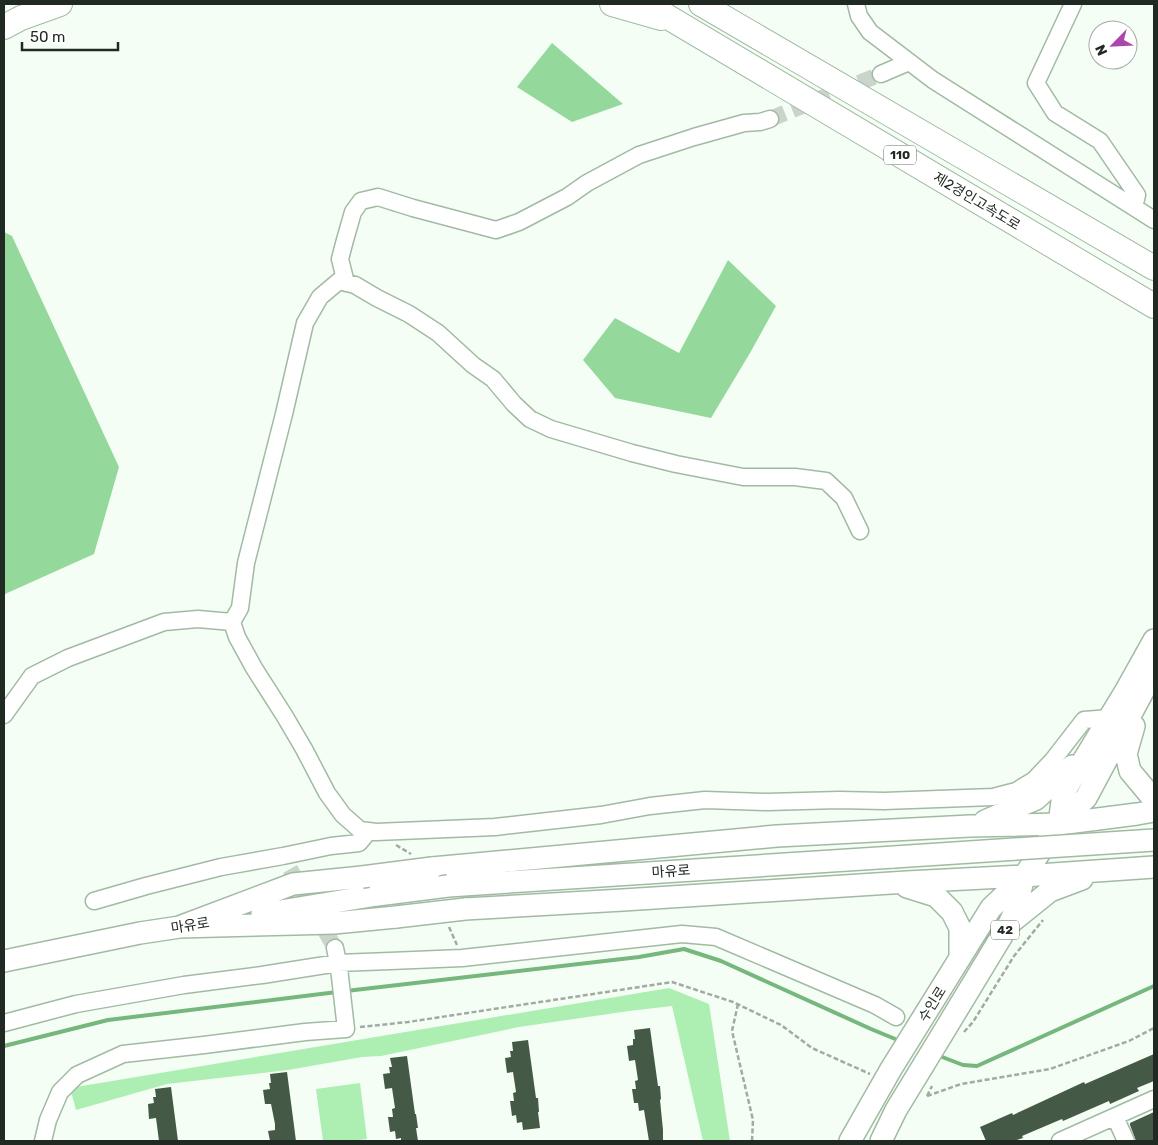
<svg xmlns="http://www.w3.org/2000/svg" width="1158" height="1145" viewBox="0 0 1158 1145" font-family="Rubik,'Noto Sans KR',sans-serif">
<rect width="100%" height="100%" fill="#f4fef4"/>
<path fill="#adeeb3" d="M669,988l40,16 21,137h-27l-31,-135 -43,5 -110,16 -138,29 -19,1 -74,13 -121,14 -91,26 -6,-22z
M360,1083l7,56 -16,2h-28l-7,-52z"/>
<path fill="#95d89c" d="M552,43l71,61 -51,18 -55,-35z
M4,232l8,4 107,231 -25,87 -89,40 -1,-1z
M728,260l48,46 -26,47 -39,65 -96,-20 -32,-38 32,-42 64,35z"/>
<g fill="none" stroke-linecap="round" stroke-linejoin="round">
<path stroke="#75b77c" stroke-width="4" d="M346,991l293,-34 45,-8 37,12 150,68 29,12
M4,1046l104,-26 229,-28
M937,1055l26,10 14,1 177,-80"/>
</g>
<path fill="#445a46" d="M650,1028l8,58h2l1,13 -1,1 3,30v11h-14l-5,-31 -5,1 -1,-8h-4l-2,-14h4l-1,-8 3,-1 -3,-20 -6,1 -2,-15 6,-1v-6h2l-1,-9z
M528,1040l8,58h2l1,14h-1l2,16 -17,2 -1,-8 -5,1 -1,-8 -4,1 -2,-15h4l-1,-8 3,-1 -3,-20 -6,1 -2,-15 6,-1 -1,-6h3l-1,-9z
M1154,1054v27l-17,7 2,3 -29,13 -1,-3 -46,20 -1,-2 -40,17 1,2 -9,3h-28l-6,-14 32,-14 1,2 71,-33 1,2z
M407,1056l8,58h1l2,14h-2l2,13h-17v-3l-5,1 -1,-8 -5,1 -2,-15h5l-1,-8 3,-1 -3,-20 -7,1 -2,-15 7,-1 -1,-6h3l-2,-9z
M287,1072l9,69h-26l-2,-10 7,-1v-6l-4,-20h-6l-2,-14 7,-1 -1,-6h2l-1,-9z
M171,1087l7,54h-19l-3,-23 -7,1 -1,-15 6,-1 -1,-6h3l-1,-8z
M1154,1112v29h-18l-6,-16v-2z"/>
<g fill="none" stroke-linecap="round" stroke-linejoin="round">
<path stroke="#cad4ca" stroke-width="16" stroke-dasharray="16 8" stroke-linecap="butt" d="M770,119l111,-45
M290,869l45,79"/>
<g stroke="#a2baa3" stroke-width="19">
<path id="minor" d="M856,4l3,12 11,16 63,48 221,140
M1073,4l-37,79 19,30 45,28 37,54 -3,12
M881,74l28,-12
M346,283l-6,-24 5,-19 8,-28 8,-11 17,-4 35,11 83,22 23,-8 48,-25 20,-14 52,-28 55,-18 50,-14 16,-1 10,-3
M860,531l-16,-33 -18,-17 -31,-4h-52l-67,-13 -44,-11 -81,-24 -21,-10 -16,-15 -21,-25 -20,-14 -35,-32 -29,-19 -32,-16 -22,-13 -16,-4 -19,16 -15,26 -21,91 -38,149 -6,45 -8,14 5,15 17,31 30,47 20,34 23,44 16,22 17,15 16,2 119,-5 106,-12 49,-9 55,-6 62,2 72,-2 45,1 109,-4 23,-6 18,-11 19,-20 31,-40 26,-2
M4,715l28,-39 36,-18 96,-36 34,-3 34,3
M94,901l52,-15 75,-19 62,-11 48,-10 28,-3 10,-12
M4,1023l72,-19 108,-19 78,-10 76,-12 52,-2 72,-3 220,-24 34,3 159,68 21,12
M1115,1117l11,24
M43,1141l5,-21 12,-28 17,-17 46,-21 81,-9 101,-13 41,-3 -7,-61 -4,-20
M1060,1141l94,-42"/>
</g>
<g stroke="#a2baa3" stroke-width="24">
<path id="major" d="M1134,726l-8,28 4,17 20,24 4,1
M985,821l51,-22 36,-33
M1059,824l4,-30 62,-102 29,-52
M432,868l345,-32 193,-10 89,-2 78,-10 17,-3
M362,877l-69,7 -114,43 155,-4 62,-6
M448,886l446,-29
M907,887l29,9 16,16 8,16v30
M465,909l158,-9 284,-18 117,-6 130,-9
M262,914l115,-19
M1009,924l41,-33 32,-12
M4,961l136,-28 53,-8
M850,1141l41,-72 100,-161 33,-31
M881,1141l15,-31 47,-77 66,-109 7,-15 8,-33 35,-52 27,-26 68,-127"/>
</g>
<g stroke="#a2baa3" stroke-width="26">
<path id="highway" d="M612,4l49,14
M646,4l508,302
M701,4l453,264
M4,27l17,-9 39,-14"/>
</g>
<path stroke="#a1aba2" stroke-width="2.5" stroke-dasharray="5 2.5" stroke-linecap="butt" d="M396,845l15,9
M449,927l8,18
M738,1004l-6,27 21,89 -1,21
M360,1027l48,-5 264,-40 61,20 48,23 31,23 58,26
M964,1032l9,-10 41,-66 29,-36
M927,1096l5,-10
M927,1096l34,-12 89,-15 79,-28 25,-13"/>
<use href="#minor" stroke="#fff" stroke-width="16"/>
<use href="#major" stroke="#fff" stroke-width="21"/>
<use href="#highway" stroke="#fff" stroke-width="24"/>
<g stroke="#a2baa3" stroke-width="24" stroke-linecap="butt">
<path id="major-bridge" d="M894,857l260,-17
M362,877l70,-9
M377,895l71,-9
M396,917l69,-8"/>
</g>
<use href="#major-bridge" stroke="#fff" stroke-width="21"/>
</g>
<g text-anchor="middle" stroke-width="5" stroke-linejoin="round" paint-order="stroke">
<g fill="#fff" stroke="#646a64" stroke-width="1">
<rect x="884" y="145.5" width="32" height="19" rx="4"/>
<rect x="991" y="920.5" width="28" height="19" rx="4"/>
</g>
<g font-size="12" font-weight="bold" fill="#212a22">
<text x="900" y="159">110</text>
<text x="1005" y="934">42</text>
</g>
<g font-size="14" fill="#212a22" stroke="#fff">
<text transform="translate(977 201) rotate(31)" y="5">제2경인고속도로</text>
<text transform="translate(671 871) rotate(-4)" y="5">마유로</text>
<text transform="translate(190 925) rotate(-9)" y="5">마유로</text>
<text transform="translate(932 1004) rotate(-58)" y="5">수인로</text>
</g>
</g>
<rect width="1158" height="1145" fill="none" stroke="#212a22" stroke-width="10"/>
<g transform="translate(1113 45) rotate(246)"><circle r="24" fill="#ffffff" stroke="#a6aaa7"/>
<path d="M0-4L9 19L0 12L-9 19Z" fill="#aa46ac"/>
<text y="-8" font-size="14" font-weight="bold" text-anchor="middle" fill="#212a22">N</text>
</g>
<path d="M22 42v8h96v-8" fill="none" stroke="#212a22" stroke-width="2.5"/>
<text x="30" y="42" font-size="15" fill="#212a22" stroke="#ffffff" stroke-width="4" paint-order="stroke">50 m</text>
</svg>
